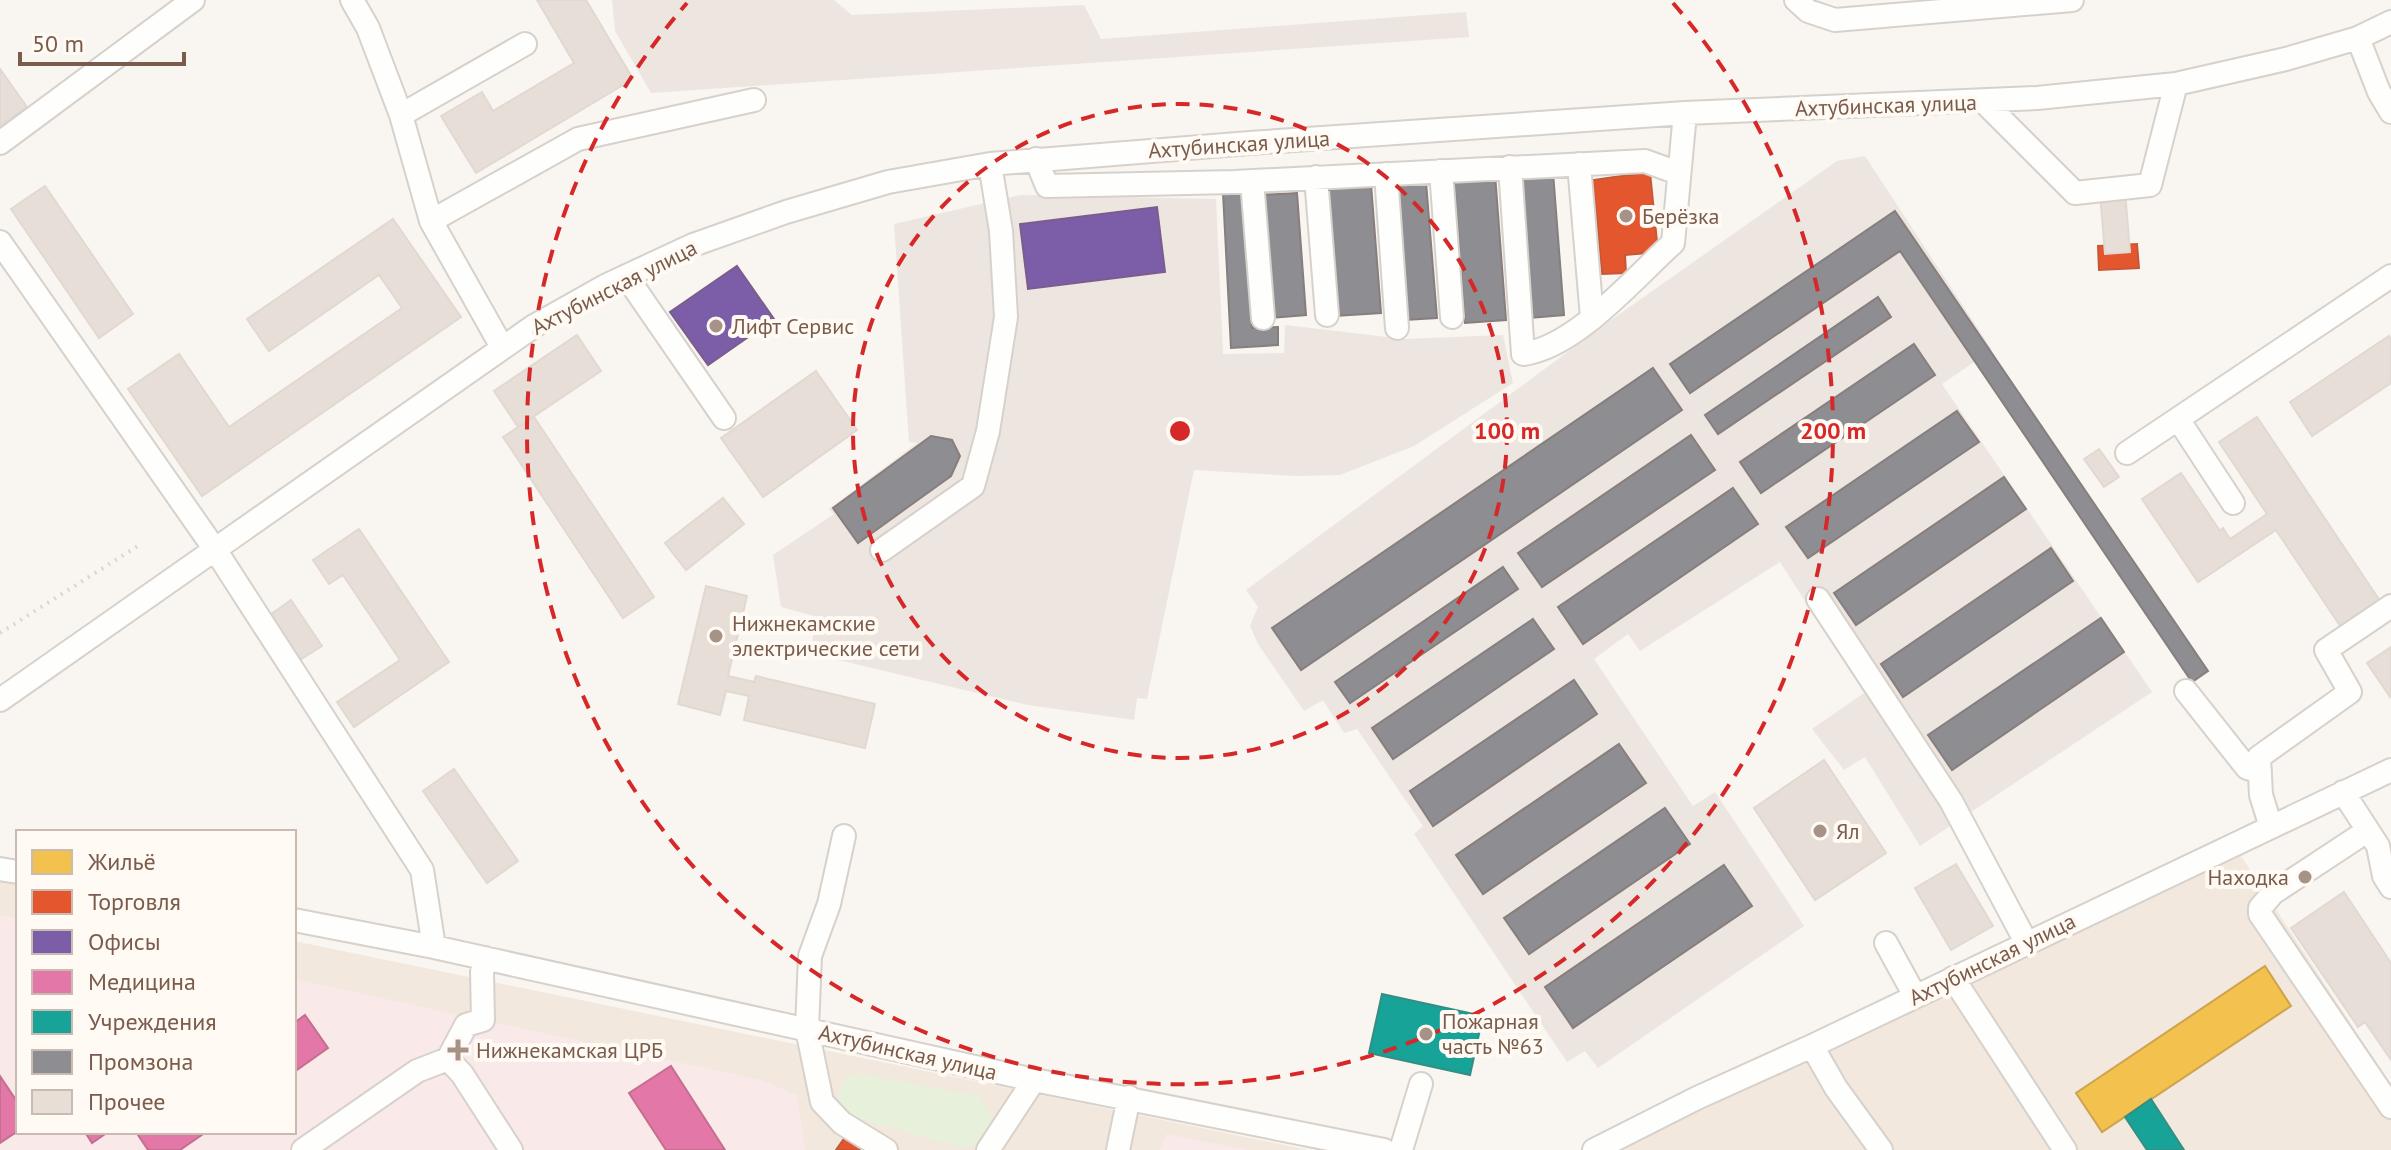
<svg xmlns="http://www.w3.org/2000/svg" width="2391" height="1150" viewBox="0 0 2391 1150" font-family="'PT Sans',sans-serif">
<rect width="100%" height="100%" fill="#f9f5f0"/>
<path fill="#f2e8de" d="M2241,856l150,229v65h-774z
M0,881l18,3v248h276v-191l1015,209h-1309z"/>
<path fill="#ede5e0" d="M612,0h222l18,15 232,-10 17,34 365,-27 3,25 -818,56 -36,-62z
M1865,156l127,194 -50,34 210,308 -232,154 -55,-89 -21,13 -32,-41 52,-36 -84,-131 -140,89 -12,-17 -34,25 99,147 22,-14 89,134 -206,142 -13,-17 -18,11 -153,-228 9,-8 -66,-97 -13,4 -21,-33 -19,11 -46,-67 -8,-18 8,-19 -12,-17 358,-265 233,-164z
M1020,195l196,4 7,155 61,-1 1,-28 119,14 99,-4 10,48 -99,63 -74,29 -43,1 -103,-6 -47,229 -10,-1 -3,22 -106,-15 -219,-52 9,-36 -37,-10 -8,-52 61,-41 -5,-5 88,-66 -8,-1 -15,-218z"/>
<path fill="#fae9e9" d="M0,915l18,4v213h276v-153l467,101 36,15 8,55h-805z
M1166,1134l82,16h-88z"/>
<path fill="#e7f0db" d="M856,1073l123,23 12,18v14l-8,13 -19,7 -113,-31c-16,-17 -18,-33 5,-44z"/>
<path fill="#f2c14e" stroke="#cea34e" stroke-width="2" d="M2265,966l26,40 -189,126 -26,-39z"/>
<path fill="#e4572e" stroke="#c45837" stroke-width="2" d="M1650,172l8,80 -33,3 1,18 -24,1 -9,-94z
M2137,244l2,24 -40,2 -1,-24z
M848,1133l22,17h-34z"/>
<path fill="#7b5ea7" stroke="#7b5d8c" stroke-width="2" d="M1157,207l8,65 -137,17 -8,-65z
M737,266l37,53 -66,46 -38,-53z"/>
<path fill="#e377a8" stroke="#c46f8d" stroke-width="2" d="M305,1015l23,33 -34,24v-49z
M671,1066l54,84h-59l-37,-57z
M0,1076l18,27v28l-18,12z
M85,1132h23l-16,11z
M136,1132h70l-26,18h-32z"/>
<path fill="#17a398" stroke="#358e82" stroke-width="2" d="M1382,994l101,22 -13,59 -101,-22z
M2151,1099l33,51h-37l-22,-33z"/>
<path fill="#8d8d92" stroke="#877e7d" stroke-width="2" d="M1553,172l11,143 -34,3 -10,-144z
M1495,174l11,146 -41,3 -11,-145z
M1426,182l11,136 -32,2 -10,-136z
M1371,184l10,129 -46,3 -10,-128z
M1245,192l7,136 26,-1v18l-47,3 -8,-155z
M1297,193l9,122 -36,3 -10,-123z
M1895,211l313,460 -16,11 -292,-431 -210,142 -20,-29z
M1878,297l13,20 -173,117 -13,-19z
M1914,344l21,31 -174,118 -21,-31z
M1653,368l29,42 -381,260 -29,-42z
M1957,411l22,31 -171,116 -22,-31z
M1691,435l24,35 -173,117 -24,-34z
M931,436l21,4 8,16 -9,20 -93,67 -25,-35z
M2004,477l22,32 -170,116 -22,-32z
M1733,488l25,36 -175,120 -25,-37z
M2051,548l22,33 -170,116 -22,-33z
M1503,567l15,22 -168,114 -15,-21z
M2101,618l23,34 -172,118 -24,-35z
M1533,619l21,30 -161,110 -21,-31z
M1574,680l23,34 -164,112 -23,-35z
M1619,744l27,39 -163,111 -27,-39z
M1665,808l25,36 -161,110 -25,-36z
M1724,865l28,41 -179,122 -28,-41z"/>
<path fill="#e6ded7" stroke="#e2d8d2" stroke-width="2" d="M537,0h49l47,79 -157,94 -35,-57 41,-24 11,19 81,-48z
M0,69l27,38 -27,19z
M2124,179l6,73 -25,2 -6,-73z
M45,186l88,128 -34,24 -88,-129z
M393,219l68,98 -259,179 -74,-107 51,-35 50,73 173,-119 -23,-33 -110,76 -22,-32z
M577,335l24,36 -83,56 -24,-36z
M2389,336l2,3v44l-79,53 -22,-34z
M816,371l41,59 -94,67 -42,-59z
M534,417l120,180 -31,21 -120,-181z
M2257,417l125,187 -39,26 -67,-100 -78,52 -56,-83 39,-26 39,58 3,-3 7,11 37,-25 -48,-72z
M2099,449l20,28 -15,10 -20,-28z
M723,498l21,26 -58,46 -21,-27z
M359,529l90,133 -95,65 -17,-25 63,-42 -57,-85 -14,9 -16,-24z
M706,586l41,10 -19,80 26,6 2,-6 119,28 -10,44 -121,-28 5,-24 -23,-5 -6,24 -42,-11z
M291,600l31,46 -22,14 -30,-45z
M2391,647v49l-1,1 -23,-34z
M1824,760l62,93 -71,47 -61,-92z
M454,769l64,92 -31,22 -64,-92z
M1956,864l37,62 -42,24 -36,-62z
M2344,892l47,71v97l-26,-38 -7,5 -67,-99z"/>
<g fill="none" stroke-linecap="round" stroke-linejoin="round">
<g stroke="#d7d1cb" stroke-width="26">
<path id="minor" d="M352,0l16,28 33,87 30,106 71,126
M1796,0l12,11 27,9 237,-20
M2358,38l21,54 12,20
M1983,101l92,92 75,-8 26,-101
M401,115l124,-71
M0,143l193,-143
M1036,159l11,27 187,-4 411,-21 33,12
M1579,164l13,154
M1510,167l13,187c53,-7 110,-75 150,-111l12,-130
M1441,171l11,146
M1386,174l11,154
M1316,177l11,138
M1252,181l11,137
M431,221l147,-82 176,-39
M0,242l216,309 206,319 12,77
M626,276l98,142
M2178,419l55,84
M2127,453l264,-177
M882,550l91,-64 15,-55 18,-114 -5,-86 -11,-67
M1818,599l133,202 75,141
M2186,691l61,77 13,3
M0,700l534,-374 71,-40 88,-41 93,-33 102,-30 102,-18 260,-21 435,-30 352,-15 139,-14 110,-25 72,-21 33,-16
M2343,792l35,54 6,30 7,11
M2271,827l-10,-32 -2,-38 91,-65 -24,-42 65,-44
M2367,831l-94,62 -13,15v6l131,193
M844,836l-15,68 -19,52 -3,73 15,73 20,21 44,27
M0,869l18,3
M294,920l140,27 600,133 350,70
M1886,943l29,53
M1953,978l112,172
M1812,1046l24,42 45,62
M448,1059l18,-34 17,-5 -1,-48 3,-14
M303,1150l114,-79 31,-12 14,15 49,76
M988,1150l46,-70
M1118,1150l11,-53
M1401,1150l20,-66
M1594,1150l103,-52 115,-52 579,-276"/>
</g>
<path stroke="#dcd5d0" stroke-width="4" stroke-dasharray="2 6" stroke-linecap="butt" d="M0,633l141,-89"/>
<use href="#minor" stroke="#fefefd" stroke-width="22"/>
</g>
<g fill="none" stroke="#d62828" stroke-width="4" stroke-dasharray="14 10">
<circle cx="1180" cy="431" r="327"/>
<path d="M1673 3A653 653 0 1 1 687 3"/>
</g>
<g fill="#a69286" stroke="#fffaf3" stroke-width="3">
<circle cx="1626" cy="216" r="8"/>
<circle cx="716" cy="326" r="8"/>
<circle cx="716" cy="636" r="8"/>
<circle cx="1820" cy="831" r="8"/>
<circle cx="2305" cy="877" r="8"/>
<circle cx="1426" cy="1034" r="8"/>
<path d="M454 1038h8v8h8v8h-8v8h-8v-8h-8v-8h8z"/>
</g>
<g text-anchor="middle" stroke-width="8" stroke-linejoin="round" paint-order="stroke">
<g font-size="22" fill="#7a5c4d" stroke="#fffaf3">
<text transform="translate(1886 105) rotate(-2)" y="8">Ахтубинская улица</text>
<text transform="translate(1239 144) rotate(-4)" y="8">Ахтубинская улица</text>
<text transform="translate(614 287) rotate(-27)" y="8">Ахтубинская улица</text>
<text transform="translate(1992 959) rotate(-26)" y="8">Ахтубинская улица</text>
<text transform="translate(908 1052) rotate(13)" y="8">Ахтубинская улица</text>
</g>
<g font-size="22" fill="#7a5c4d" stroke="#fffaf3" text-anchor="start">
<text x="1642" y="224">Берёзка</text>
<text x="732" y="334">Лифт Сервис</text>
<text x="732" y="631">Нижнекамские<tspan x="732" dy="25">электрические сети</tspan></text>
<text x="1836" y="839">Ял</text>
<text x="2289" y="885" text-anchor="end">Находка</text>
<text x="1442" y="1029">Пожарная<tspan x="1442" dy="25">часть №63</tspan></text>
<text x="476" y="1058">Нижнекамская ЦРБ</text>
</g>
</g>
<circle cx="1180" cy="431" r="12" fill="#d62828" stroke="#fffaf3" stroke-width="4"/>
<g font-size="24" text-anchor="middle" font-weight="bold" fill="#d62828" stroke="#fffaf3" stroke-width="8" stroke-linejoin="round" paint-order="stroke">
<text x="1507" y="439">100 m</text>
<text x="1833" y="439">200 m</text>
</g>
<rect x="16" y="830" width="280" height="304" fill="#fffaf3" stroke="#cabbb1" stroke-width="2"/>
<rect x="32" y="850" width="40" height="24" fill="#f2c14e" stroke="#cabbb1" stroke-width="2"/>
<text x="88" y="870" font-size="24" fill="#7a5c4d">Жильё</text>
<rect x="32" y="890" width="40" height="24" fill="#e4572e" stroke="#cabbb1" stroke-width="2"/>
<text x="88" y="910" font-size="24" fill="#7a5c4d">Торговля</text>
<rect x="32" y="930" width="40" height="24" fill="#7b5ea7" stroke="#cabbb1" stroke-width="2"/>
<text x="88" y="950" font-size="24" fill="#7a5c4d">Офисы</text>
<rect x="32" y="970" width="40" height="24" fill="#e377a8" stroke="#cabbb1" stroke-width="2"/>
<text x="88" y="990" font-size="24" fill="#7a5c4d">Медицина</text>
<rect x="32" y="1010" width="40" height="24" fill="#17a398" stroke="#cabbb1" stroke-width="2"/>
<text x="88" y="1030" font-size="24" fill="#7a5c4d">Учреждения</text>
<rect x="32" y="1050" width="40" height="24" fill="#8d8d92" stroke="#cabbb1" stroke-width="2"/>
<text x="88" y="1070" font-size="24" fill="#7a5c4d">Промзона</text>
<rect x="32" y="1090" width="40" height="24" fill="#e6ded7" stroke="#cabbb1" stroke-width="2"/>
<text x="88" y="1110" font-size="24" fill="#7a5c4d">Прочее</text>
<path d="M20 52v12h164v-12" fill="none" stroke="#7a5c4d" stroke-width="4"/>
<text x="32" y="52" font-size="24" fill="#7a5c4d" stroke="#fffaf3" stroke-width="6" paint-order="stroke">50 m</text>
</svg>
